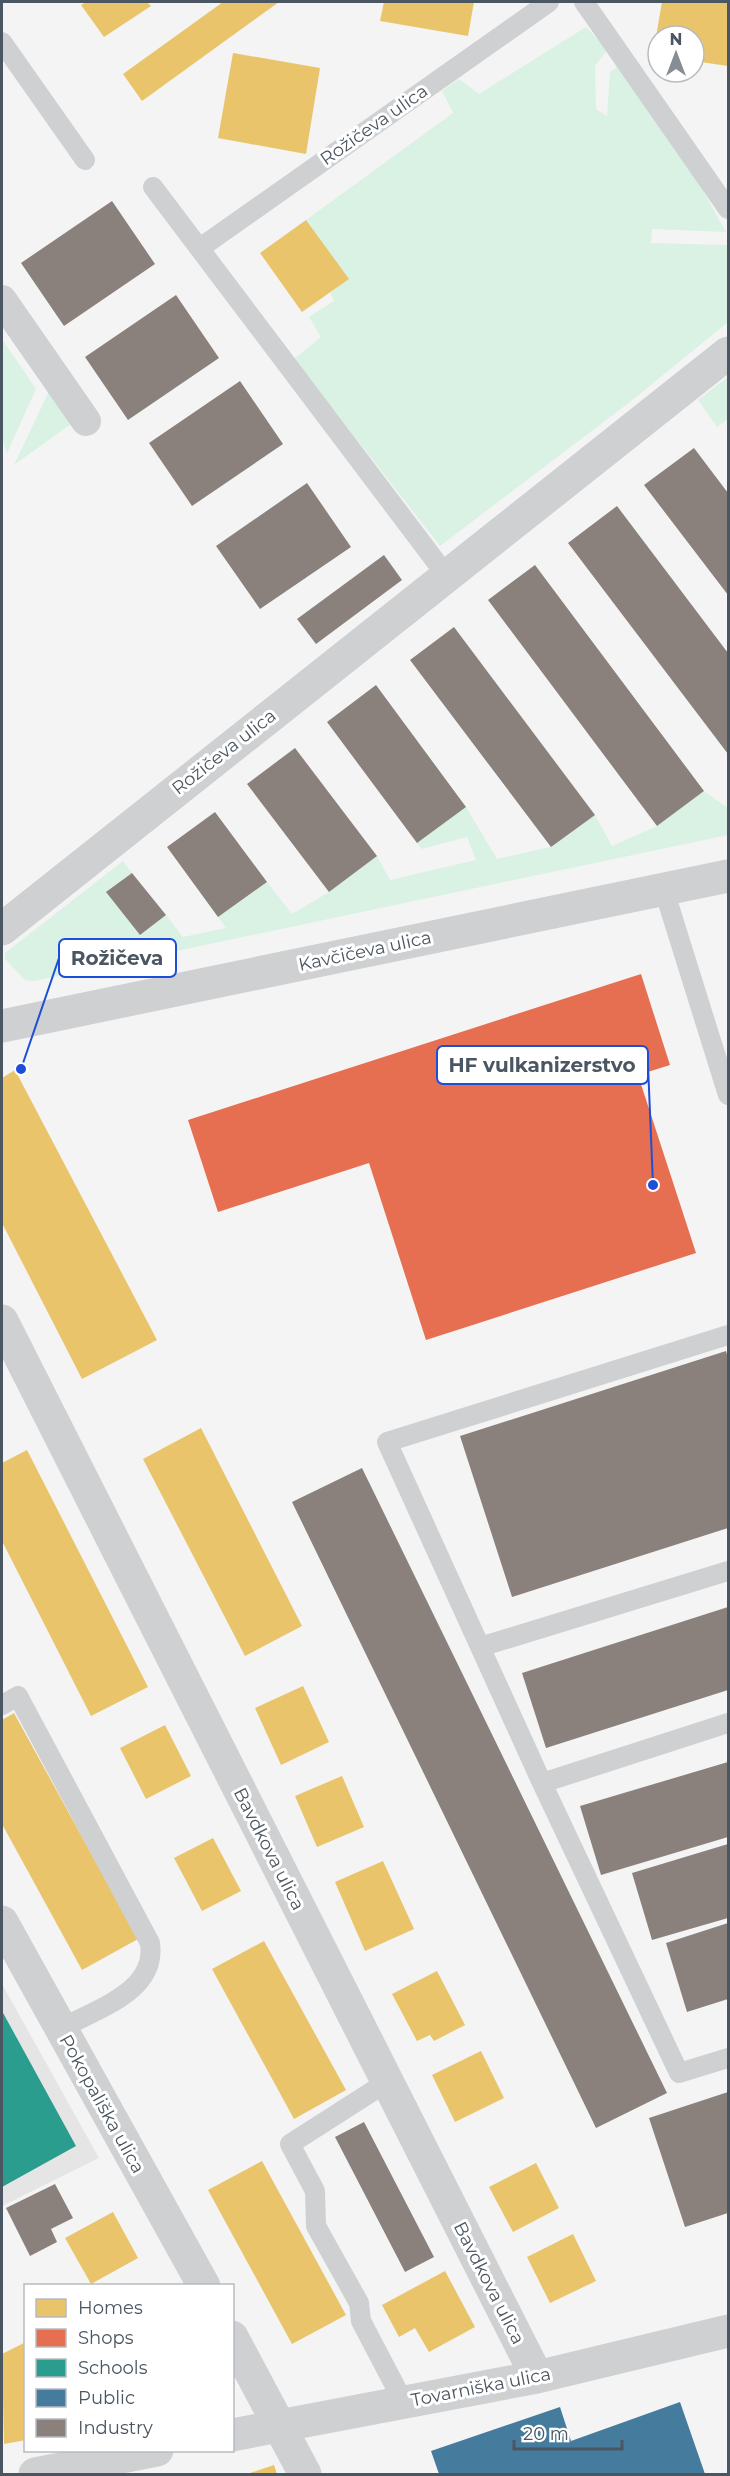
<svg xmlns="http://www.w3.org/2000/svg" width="730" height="2476" viewBox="0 0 730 2476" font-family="Montserrat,sans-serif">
<rect width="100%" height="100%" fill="#f4f4f4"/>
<path fill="#e6e5e6" d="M2,1984l97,174 -97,48z"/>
<path fill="#d9f2e3" d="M586,27l21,23 -12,16 1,43 11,7 3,-44 11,-8 81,125 24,43 -74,-3 -1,14 77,2v77l-93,76 -195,148 -146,-187 27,-22 -12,-20 25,-16 -4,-8 18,-14 -42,-59 147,-107 -11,-22 17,-12 20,15z
M2,339l34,50 -29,64 -5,-16z
M728,377v42l-11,8 -19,-27z
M51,387l24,34 -61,44z
M704,791l24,17v27l-694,146 -9,-1 -20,-21v-6l118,-92 9,12 -25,19 33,43 26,-20 17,22 43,-9 -8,-11 49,-35 25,32 37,-22 48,-36 13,24 86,-20 -9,-23 -45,12 -5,-6 49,-36 31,52 53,-12 45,-32 17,31 45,-20z"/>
<path fill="#e9c46a" d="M86,2h61l4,4 -47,31 -23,-32z
M223,2h56l-137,99 -19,-27z
M384,2h90l-6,34 -88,-15z
M662,2h66v64l-34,-5v-25h-36v19l-5,-1z
M233,53l87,15 -14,86 -88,-16z
M306,220l43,59 -47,33 -42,-59z
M15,1070l142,270 -75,39 -80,-156v-145z
M201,1428l101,198 -57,30 -102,-197z
M27,1450l121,237 -57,29 -89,-175v-78z
M303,1686l26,56 -48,23 -26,-57z
M14,1713l124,226 -56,31 -80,-146v-104z
M165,1725l26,51 -45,23 -26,-51z
M342,1776l22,51 -47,20 -22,-51z
M213,1838l28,53 -39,20 -28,-53z
M383,1861l31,68 -49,22 -30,-69z
M264,1941l82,149 -52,29 -82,-150z
M437,1971l28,54 -31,16 -4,-6 -13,6 -25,-47z
M481,2051l23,47 -49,24 -23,-47z
M262,2161l84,154 -54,29 -84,-154z
M536,2163l23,45 -46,24 -24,-45z
M113,2212l25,46 -47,26 -26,-46z
M573,2234l23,47 -46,22 -23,-46z
M445,2271l30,56 -46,25 -14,-24 -16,9 -17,-32z
M26,2342v98l-22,4 -2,-90z
M274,2465l3,9h-30z"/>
<path fill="#e76f51" d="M641,974l29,91 -32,10 58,178 -270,87 -57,-177 -151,49 -30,-92z"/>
<path fill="#2a9d8f" d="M2,2011l74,135 -74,41z"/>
<path fill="#457b9d" d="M680,2402l25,72h-266l-8,-23 129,-44 11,34z"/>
<path fill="#8a817c" d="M112,201l43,63 -91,62 -43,-63z
M176,295l43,63 -91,62 -43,-63z
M240,381l43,63 -91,62 -43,-63z
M694,448l34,45v102l-84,-110z
M307,483l44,64 -91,62 -44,-63z
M617,506l111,147v101l-160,-211z
M384,555l18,25 -86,64 -19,-25z
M535,565l169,226 -47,35 -169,-226z
M454,627l141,188 -44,32 -141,-187z
M376,685l90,122 -49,36 -90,-121z
M295,748l82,108 -48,36 -82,-108z
M215,812l52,70 -49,35 -51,-70z
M132,873l34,42 -26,20 -34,-43z
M726,1351l2,7v170l-216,69 -52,-161z
M362,1468l305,625 -71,35 -304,-626z
M728,1607v83l-182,58 -24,-75z
M728,1762v75l-127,38 -21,-69z
M728,1844v74l-76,22 -20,-67z
M728,1923v76l-41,13 -21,-69z
M728,2092v121l-43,14 -36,-109z
M364,2122l70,135 -29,15 -70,-135z
M55,2184l18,34 -22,11 6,13 -27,14 -24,-48z"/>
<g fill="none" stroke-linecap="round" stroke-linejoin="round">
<path stroke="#ced0d2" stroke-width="20" d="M584,2l144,207
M2,42l83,118
M153,187l293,388
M200,248l349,-246
M664,890l64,205
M480,1647l248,-76
M2,1705l16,-9 132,247c7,49 -53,65 -89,86
M728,1723l-186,60 137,290 49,-15
M542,1783l-155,-341 341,-107
M387,2082l-97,62 25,47 1,35 43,77 2,18 43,82"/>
<path stroke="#ced0d2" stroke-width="30" d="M2,300l84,121"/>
<path stroke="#ced0d2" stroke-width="33" d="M2,929l726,-576
M2,1321l535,1056
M2,1922l202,364
M232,2337l73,137
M232,2435l305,-58 191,-46
M35,2474l122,-24"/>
<path stroke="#ced0d2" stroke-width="33" d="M2,1026l726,-150"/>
</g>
<g text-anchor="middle" stroke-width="6" stroke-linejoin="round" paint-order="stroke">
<g font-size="18" fill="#4a5661" stroke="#fff">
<text transform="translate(374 125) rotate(-35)" y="6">Rožičeva ulica</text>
<text transform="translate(224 752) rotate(-38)" y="6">Rožičeva ulica</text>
<text transform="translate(365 951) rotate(-12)" y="6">Kavčičeva ulica</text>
<text transform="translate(269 1849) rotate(63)" y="6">Bavdkova ulica</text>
<text transform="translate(102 2104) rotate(61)" y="6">Pokopališka ulica</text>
<text transform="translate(489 2283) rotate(63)" y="6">Bavdkova ulica</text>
<text transform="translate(481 2387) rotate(-11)" y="6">Tovarniška ulica</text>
</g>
</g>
<path fill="none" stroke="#1d4ed8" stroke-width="2" d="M21 1069L59 958M653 1185L648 1065"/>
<g fill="#1d4ed8" stroke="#fff" stroke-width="2">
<circle cx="21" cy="1069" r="6"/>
<circle cx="653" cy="1185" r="6"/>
</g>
<g fill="#fff" stroke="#1d4ed8" stroke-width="2">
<rect x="59" y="939" width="117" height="38" rx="6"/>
<rect x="437" y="1046" width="211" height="38" rx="6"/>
</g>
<g font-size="20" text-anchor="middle" font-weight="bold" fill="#4a5661">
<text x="117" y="965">Rožičeva</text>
<text x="542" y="1072">HF vulkanizerstvo</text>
</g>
<rect width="730" height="2476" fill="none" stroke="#4a5661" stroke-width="6"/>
<rect x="24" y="2284" width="210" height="168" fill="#ffffff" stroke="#b7bbc0" stroke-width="1.5"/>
<rect x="36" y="2299" width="30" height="18" fill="#e9c46a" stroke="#b7bbc0" stroke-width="1.5"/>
<text x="78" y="2314" font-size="18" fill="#4a5661">Homes</text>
<rect x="36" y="2329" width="30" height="18" fill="#e76f51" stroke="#b7bbc0" stroke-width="1.5"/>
<text x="78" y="2344" font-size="18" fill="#4a5661">Shops</text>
<rect x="36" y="2359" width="30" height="18" fill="#2a9d8f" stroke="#b7bbc0" stroke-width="1.5"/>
<text x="78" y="2374" font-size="18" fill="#4a5661">Schools</text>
<rect x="36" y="2389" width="30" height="18" fill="#457b9d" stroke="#b7bbc0" stroke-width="1.5"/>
<text x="78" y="2404" font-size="18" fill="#4a5661">Public</text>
<rect x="36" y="2419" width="30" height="18" fill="#8a817c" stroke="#b7bbc0" stroke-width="1.5"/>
<text x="78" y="2434" font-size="18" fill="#4a5661">Industry</text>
<g transform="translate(676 54)"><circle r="28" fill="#ffffff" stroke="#b7bbc0" stroke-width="1.5"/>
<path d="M0-4.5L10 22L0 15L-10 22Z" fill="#868d94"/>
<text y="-9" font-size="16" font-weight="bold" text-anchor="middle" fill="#4a5661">N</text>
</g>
<path d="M514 2440v9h108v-9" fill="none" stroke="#4a5661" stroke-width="3"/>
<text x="523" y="2440" font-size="18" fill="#4a5661" stroke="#ffffff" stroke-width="4.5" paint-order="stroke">20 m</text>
</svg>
